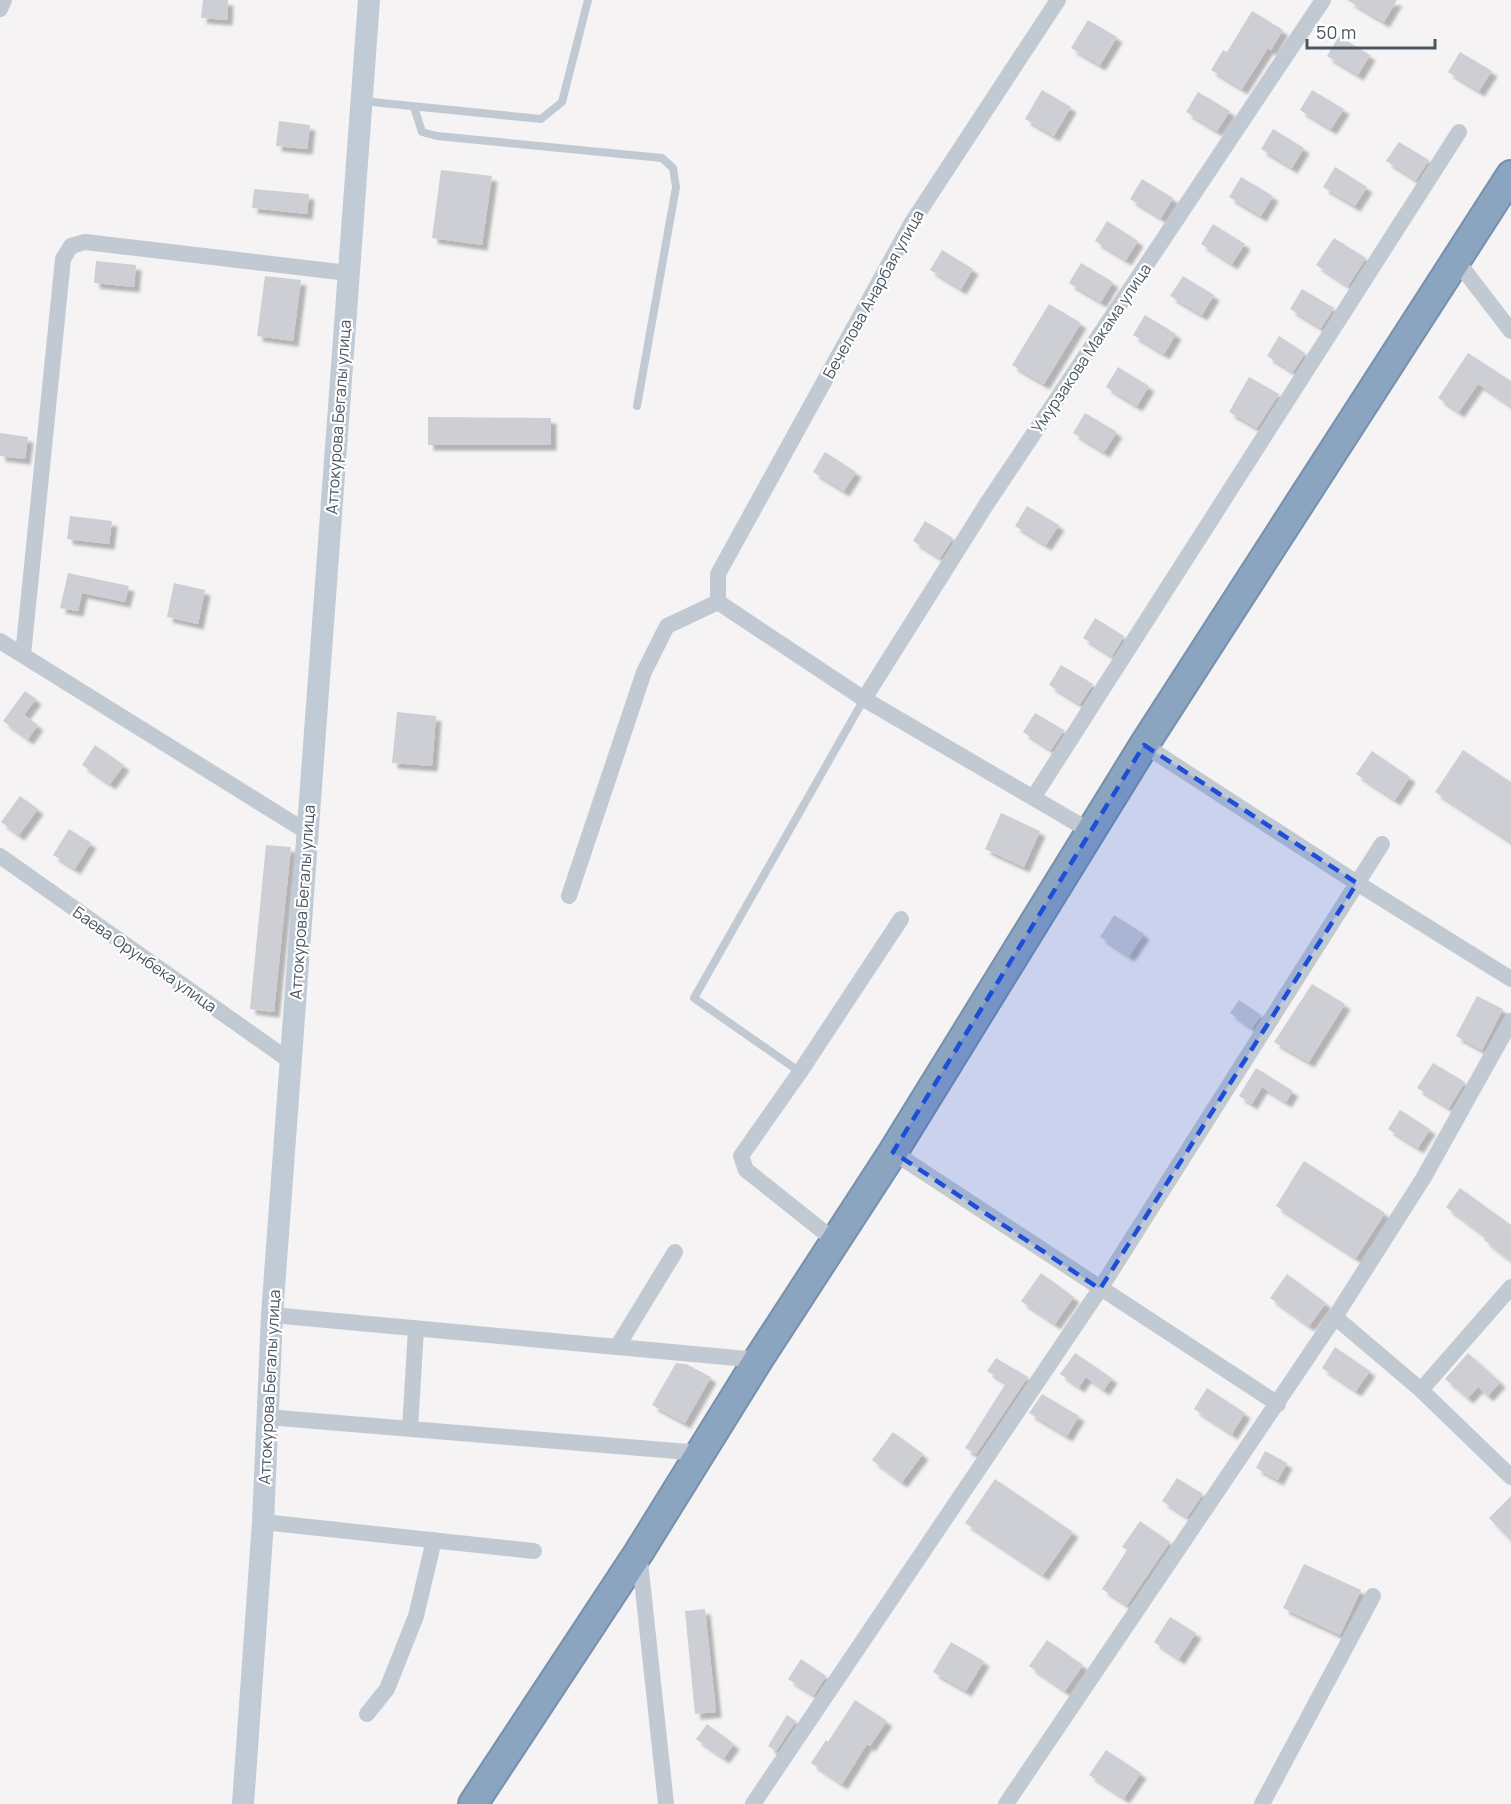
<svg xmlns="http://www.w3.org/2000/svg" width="1511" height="1804" viewBox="0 0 1511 1804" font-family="Manrope,sans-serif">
<defs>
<filter id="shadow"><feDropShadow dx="5.5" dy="5.5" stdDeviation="1.5" flood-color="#0004"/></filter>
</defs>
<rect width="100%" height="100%" fill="#f5f3f3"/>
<path fill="#cdcfd5" filter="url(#shadow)" d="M203,0h25l-1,20 -26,-2z
M1347,0h50l-13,22z
M1252,11l31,19 -12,20 -3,-2 -26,41 -31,-19 12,-20 4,2z
M1088,20l29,17 -17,28 -29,-17z
M1339,36l31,19 -12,20 -31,-19z
M1460,52l32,19 -13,20 -31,-19z
M1042,90l29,17 -17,29 -29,-17z
M1312,90l32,19 -13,20 -31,-19z
M1198,92l32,19 -13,20 -31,-19z
M279,121l31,4 -3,24 -31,-3z
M1273,129l31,19 -12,20 -31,-19z
M1399,142l30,18 -13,20 -30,-19z
M1335,167l32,20 -12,19 -32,-19z
M441,170l51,6 -10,69 -50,-7z
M1241,177l32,19 -12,20 -32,-19z
M1142,179l31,19 -12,20 -31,-19z
M254,189l55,5 -2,20 -55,-6z
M1107,221l31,20 -12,19 -31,-19z
M1213,224l32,20 -13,20 -31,-20z
M1334,238l32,20 -18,28 -32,-21z
M942,250l31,19 -12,20 -31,-19z
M96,261l40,4 -2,22 -40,-4z
M1081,263l32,19 -12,20 -32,-19z
M265,276l36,4 -8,61 -36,-5z
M1183,276l31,19 -12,20 -32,-19z
M1302,289l32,19 -13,20 -31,-19z
M1049,304l32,19 -37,61 -32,-19z
M1145,315l31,19 -12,20 -31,-19z
M1279,336l26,17 -12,19 -26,-16z
M1468,353l43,28v25l-33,-22 -19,28 -21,-14z
M1118,367l31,19 -12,20 -31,-19z
M1249,377l30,17 -22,34 -28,-16z
M1085,413l32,19 -13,20 -31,-19z
M428,417l123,1v27h-123z
M0,433l28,4 -3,22 -25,-3z
M825,452l31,20 -12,19 -31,-19z
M1027,506l32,19 -13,20 -31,-19z
M70,516l42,5 -3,23 -42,-5z
M925,521l28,17 -13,20 -27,-17z
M68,573l61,13 -4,16 -43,-9 -4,18 -18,-3z
M174,583l31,7 -7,34 -31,-7z
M1095,618l29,18 -12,20 -29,-18z
M1061,665l32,19 -13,20 -31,-19z
M25,691l11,8 -12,16 14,10 -10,14 -25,-18z
M397,712l39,4 -4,50 -40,-3z
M1035,713l29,17 -13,20 -28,-18z
M95,745l29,20 -14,19 -28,-19z
M1463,750l48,32v60l-76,-50z
M1372,751l38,26 -15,23 -39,-26z
M20,796l18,13 -19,26 -18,-13z
M1001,813l39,18 -16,36 -39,-18z
M69,829l22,14 -16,26 -22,-14z
M266,845l25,2 -17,165 -24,-3z
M1114,915l30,19 -15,22 -29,-19z
M1312,984l33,20 -36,58 -35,-20z
M1477,996l26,13 -21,41 -26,-14z
M1239,1000l22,15 -9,13 -22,-15z
M1433,1063l32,19 -16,26 -32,-20z
M1256,1068l37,23 -7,11 -24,-15 -10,17 -13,-8z
M1400,1110l30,19 -12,19 -30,-19z
M1304,1161l81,52 -29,45 -80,-52z
M1460,1188l51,37v36l-27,-21 2,-3 -40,-30z
M1041,1273l33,24 -19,27 -34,-23z
M1287,1274l39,29 -17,23 -39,-28z
M1335,1347l35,24 -14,20 -34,-23z
M1075,1353l37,25 -8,12 -18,-13 -7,10 -19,-13z
M1468,1353l32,29 -12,14 -10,-9 -10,11 -23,-19z
M996,1358l32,19 -52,77 -11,-6 41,-65 -19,-12z
M676,1363l10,1 25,13 -26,46 -33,-18z
M1207,1388l38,25 -13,21 -38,-25z
M1042,1394l37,22 -12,20 -38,-23z
M893,1432l30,22 -21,28 -30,-22z
M1265,1451l22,12 -9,17 -22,-12z
M1177,1478l26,16 -16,23 -25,-16z
M995,1479l78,53 -30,43 -78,-52z
M1511,1496v45l-22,-23z
M1140,1521l30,21 -43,63 -25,-16 25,-39 -5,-3z
M1304,1564l57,26 -21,45 -57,-27z
M705,1609l11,103 -21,2 -10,-103z
M1170,1617l26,16 -17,26 -25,-17z
M1047,1640l36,25 -18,26 -36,-25z
M951,1642l33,19 -18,30 -33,-19z
M801,1659l25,17 -12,19 -26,-16z
M855,1700l32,21 -17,25 -3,-2 -25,40 -31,-21 15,-23 2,2z
M787,1715l9,6 -20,30 -8,-5z
M707,1724l27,20 -10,14 -28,-19z
M1106,1750l35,23 -17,25 -35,-23z"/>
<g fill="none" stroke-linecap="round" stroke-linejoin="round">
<g stroke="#7690ad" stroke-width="32">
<path id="highway" d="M473,1804l166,-252 119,-192 135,-208 251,-407 367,-570"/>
</g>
<path stroke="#c1cad2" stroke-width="8" d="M362,101l179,18 21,-17 26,-102
M414,107l8,25 15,4 225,22 11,10 3,19 -39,219
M800,1072l-106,-74 170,-299"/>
<path stroke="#c1cad2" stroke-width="16" d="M0,9l4,-9
M1457,261l54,70
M718,602v-28l193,-350 147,-224
M0,641l307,191
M23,655l40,-396 8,-13 14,-4 263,31
M864,699l122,-194 337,-505
M1144,745l213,138 154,96
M1033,798l426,-666
M0,856l290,205
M569,896l75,-224 23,-46 51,-24 146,97 226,132
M893,1152l385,252
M834,1240l-88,-70 -5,-14 59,-84 101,-153
M272,1315l486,45
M1335,1317l86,73 90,87
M617,1347l58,-95
M1421,1390l90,-103
M267,1417l433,36
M410,1429l6,-101
M263,1522l271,29
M639,1552l27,252
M367,1714l20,-25 29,-73 18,-76
M753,1804l347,-515 282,-445
M1006,1804l329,-487 89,-140 87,-156
M1262,1804l111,-208"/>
<path stroke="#c1cbd6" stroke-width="22" d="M243,1804l20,-282 9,-207 97,-1315"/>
<use href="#highway" stroke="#8ba5c1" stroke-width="28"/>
</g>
<path fill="#1d4ed8" fill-opacity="0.2" stroke="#1d4ed8" stroke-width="4.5" stroke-dasharray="12 8" stroke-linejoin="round" d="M1144,745l213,138 -257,406 -207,-137z"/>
<g text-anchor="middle" stroke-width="4.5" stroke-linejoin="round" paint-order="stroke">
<g font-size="16" fill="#4a5661" stroke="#fff">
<text transform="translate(873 294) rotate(-61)" y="6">Бечелова Анарбая улица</text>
<text transform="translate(1091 348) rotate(-56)" y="6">Умурзакова Макама улица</text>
<text transform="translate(338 417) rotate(-86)" y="6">Аттокурова Бегалы улица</text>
<text transform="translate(302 902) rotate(-86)" y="6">Аттокурова Бегалы улица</text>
<text transform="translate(145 959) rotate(35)" y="6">Баева Орунбека улица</text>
<text transform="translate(269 1387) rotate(-87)" y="6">Аттокурова Бегалы улица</text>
</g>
</g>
<path d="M1307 39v9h128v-9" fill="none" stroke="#4a5661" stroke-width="3"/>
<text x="1316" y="39" font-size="18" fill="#4a5661" stroke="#ffffff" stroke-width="4.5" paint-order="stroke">50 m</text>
</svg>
